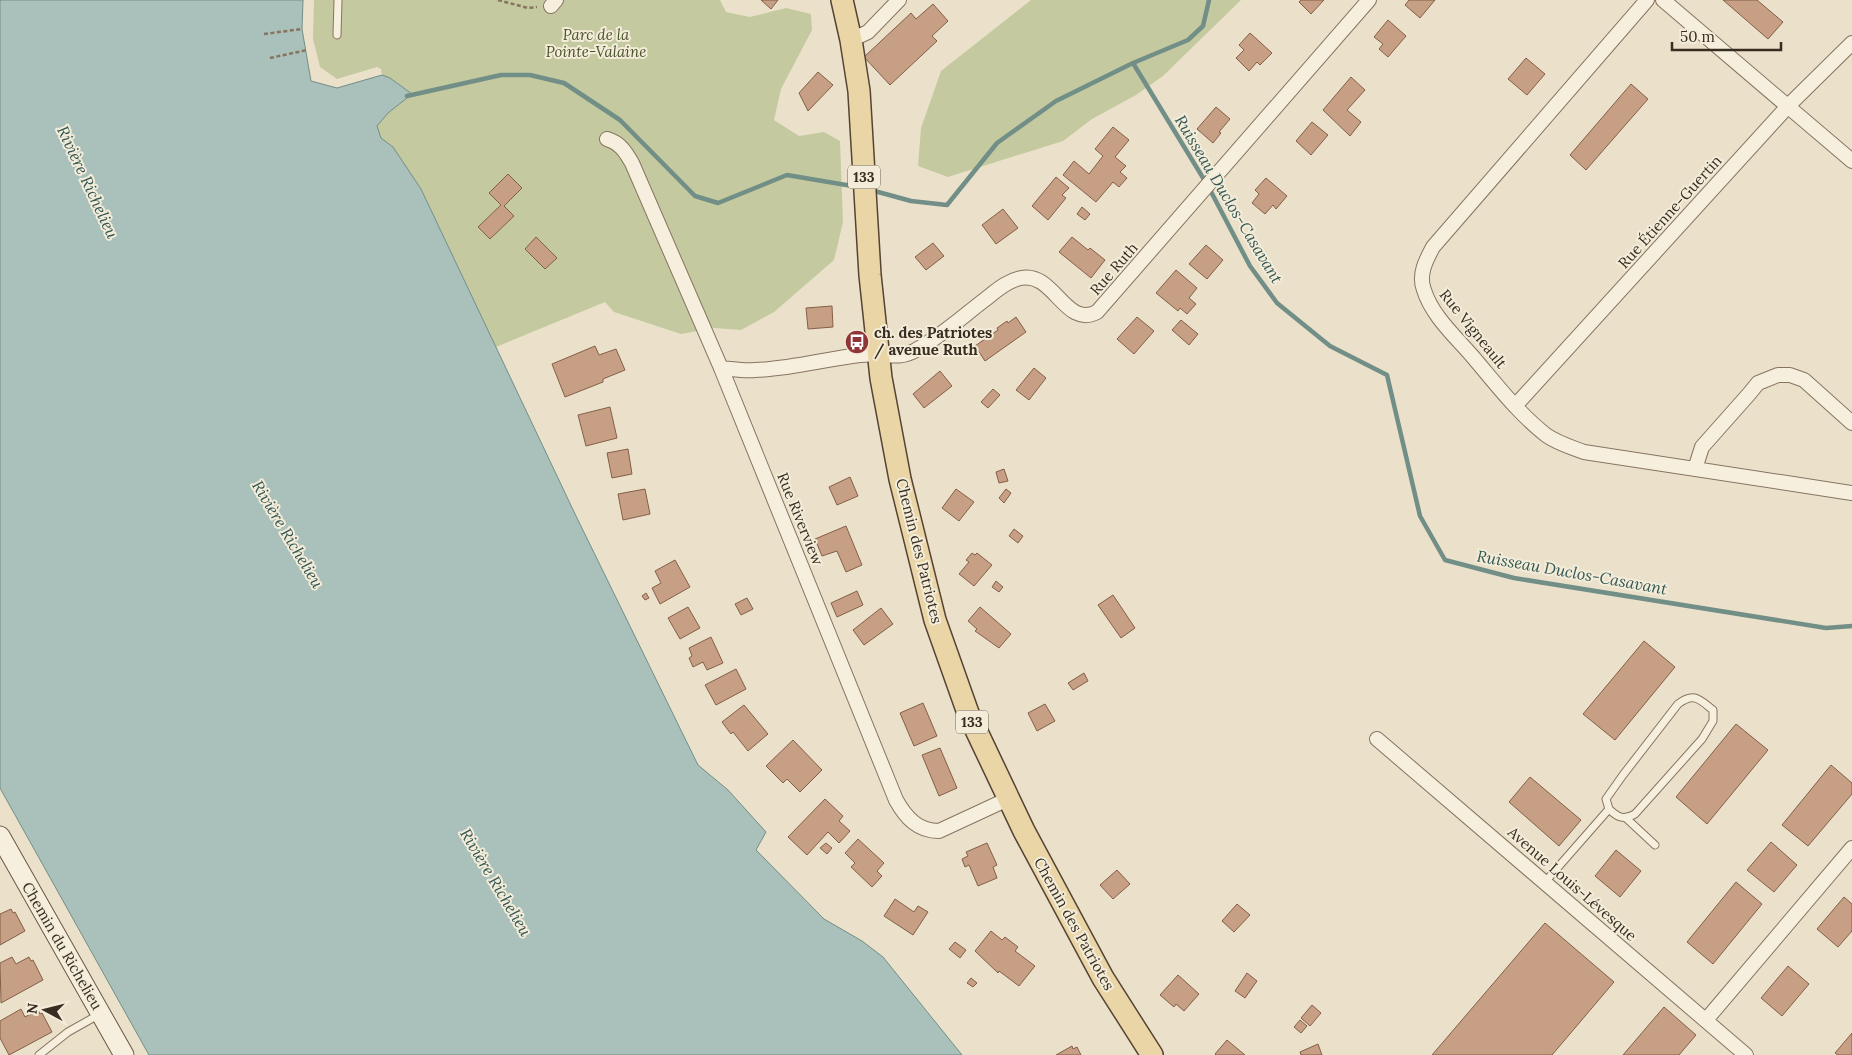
<svg xmlns="http://www.w3.org/2000/svg" width="1852" height="1055" viewBox="0 0 1852 1055" font-family="Lora,serif">
<rect width="100%" height="100%" fill="#ebe1ca"/>
<path fill="#c4c99f" d="M314,0h230l7,6 5,-6h164l6,12 24,5 36,-9 25,6 1,16 -31,59 -7,31 25,16 25,-4 16,9 3,81 -9,38 -60,52 -33,18 -27,-2 -33,6 -67,-22 -9,-10 -109,45 -75,-158 -28,-42 -12,-9 -4,-12 11,-13 24,-19 -22,-16 -8,-3 -1,-6 -4,-2 -40,12 -17,-12 -7,-28z
M1031,0h210l-78,76 -27,19 -44,24 -29,22 -115,36 -30,-11 3,-38 20,-57z"/>
<path fill="#aac0ba" stroke="#718e87" d="M0,0h303l-1,29 9,52 26,7 45,-13 8,3 22,16 -24,19 -11,13 4,12 12,9 28,42 155,327 122,249 30,25 38,42 -10,18 68,69 38,22 21,16 79,98h-813l-149,-267z"/>
<g fill="none" stroke-linecap="round" stroke-linejoin="round">
<path stroke="#718e87" stroke-width="4.5" d="M1133,63l75,123 42,80 27,37 53,43 57,29 33,141 25,44 69,18 312,50 26,-2
M407,96l94,-21h29l34,8 56,37 75,76 23,7 69,-28 71,12
M871,190l40,11 36,4 50,-62 59,-42 77,-38 55,-23 15,-14 6,-26"/>
</g>
<path fill="#c69f84" stroke="#845f48" d="M761,0h17l-7,9z
M1301,0h23l-13,14 -12,-12z
M1409,0h26l-15,18 -15,-13z
M1723,0h34l26,22 -15,17z
M933,4l15,17 -16,15 5,5 -47,44 -26,-28 47,-44 5,6z
M1388,20l18,16 -18,21 -9,-8 4,-5 -9,-7z
M1250,33l22,20 -12,12 -3,-3 -8,9 -13,-13 8,-8 -5,-5z
M1526,58l19,16 -18,21 -19,-16z
M818,72l15,13 -25,26 -9,-18z
M1351,77l14,13 -18,20 14,12 -11,14 -27,-26z
M1631,84l17,15 -62,71 -16,-15z
M1216,107l14,12 -11,13 2,1 -8,10 -16,-14z
M1312,122l16,13 -17,20 -15,-14z
M1113,127l16,13 -14,17 11,9 -6,6 7,6 -8,9 -6,-5 -17,20 -33,-27 11,-14 15,13 14,-18 -8,-7z
M508,174l14,14 -18,18 10,10 -24,23 -12,-12 23,-22 -12,-12z
M1056,177l13,11 -7,7 4,3 -18,22 -16,-14z
M1266,178l21,18 -11,13 -3,-4 -8,9 -13,-11 7,-9 -4,-4z
M1082,207l8,7 -5,6 -8,-6z
M1003,209l15,19 -22,16 -14,-19z
M536,237l21,21 -12,11 -20,-20z
M1072,237l16,13 2,-2 15,12 -14,18 -32,-26z
M933,243l11,13 -18,14 -11,-13z
M1206,245l17,15 -16,19 -18,-15z
M1176,270l21,18 -8,10 7,6 -9,10 -7,-6 -2,3 -22,-18z
M832,306l1,21 -25,2 -2,-21z
M1016,317l10,15 -41,29 -10,-15 23,-16 -1,-2 10,-7 1,2z
M1137,317l17,14 -20,23 -17,-15z
M1181,320l17,14 -9,11 -17,-15z
M595,346l4,9 17,-6 9,21 -22,9v3l-38,15 -13,-33z
M1034,368l12,10 -17,22 -13,-10z
M940,371l12,15 -28,22 -11,-14z
M993,389l7,6 -12,13 -7,-6z
M610,407l7,31 -31,8 -8,-31z
M628,449l4,25 -20,4 -5,-25z
M1004,469l4,12 -9,2 -3,-11z
M850,477l8,19 -21,9 -8,-18z
M645,489l5,25 -27,6 -5,-26z
M956,489l18,13 -15,19 -17,-13z
M1006,489l5,4 -7,10 -5,-5z
M846,526l16,39 -16,7 -9,-21 -15,5 -7,-17z
M1014,529l9,7 -5,7 -9,-7z
M972,553l3,2 2,-2 15,12 -18,21 -15,-12 10,-12 -3,-2z
M675,560l15,27 -30,17 -8,-16 9,-5 -6,-12z
M996,581l7,6 -4,5 -7,-5z
M857,591l6,14 -26,12 -6,-14z
M646,593l3,5 -4,2 -3,-4z
M1113,595l22,33 -14,10 -23,-33z
M747,598l6,11 -12,6 -6,-11z
M688,607l12,21 -20,11 -12,-21z
M980,607l31,27 -12,14 -24,-17 2,-2 -9,-8z
M881,608l12,16 -29,21 -11,-15z
M711,637l12,26 -16,7 -4,-8 -10,5 -4,-9 3,-2 -3,-8z
M1644,641l31,26 -60,73 -32,-26z
M736,669l10,20 -30,16 -11,-20z
M1084,673l4,8 -15,9 -5,-7z
M923,703l14,33 -23,10 -14,-33z
M1045,704l10,17 -18,10 -9,-18z
M744,705l24,29 -20,17 -15,-19 -2,2 -9,-12z
M1736,724l32,26 -61,74 -31,-27z
M793,740l29,30 -22,22 -13,-13 -4,4 -17,-17z
M940,748l17,40 -18,8 -17,-41z
M1831,765l21,18v11l-44,52 -26,-21z
M1530,777l51,43 -22,26 -50,-44z
M825,799l18,17 -4,5 11,10 -11,12 -11,-11 -21,23 -19,-18z
M858,839l26,24 -7,8 5,5 -10,11 -21,-20 4,-4 -10,-10z
M1771,842l26,23 -23,27 -27,-22z
M826,843l6,5 -5,6 -7,-6z
M987,843l10,22 -4,2 4,11 -19,8 -9,-21 -4,2 -3,-8 6,-3 -2,-4z
M1616,850l25,21 -21,26 -25,-21z
M1117,870l13,14 -17,15 -13,-14z
M1736,882l26,22 -49,60 -26,-22z
M1844,897l8,7v27l-14,16 -21,-18z
M895,899l19,13 4,-6 10,6 -15,23 -29,-19z
M1237,904l13,11 -16,17 -12,-11z
M11,909l2,4 2,-1 10,19 -25,14v-31z
M1545,923l69,59 -62,73h-120z
M991,931l11,9 3,-3 13,10 -3,4 20,15 -16,20 -20,-15 -1,2 -23,-22z
M955,942l11,8 -6,8 -11,-9z
M12,957l4,7 13,-7 2,4 2,-1 10,20 -42,23 -1,-40z
M1788,966l21,18 -27,32 -21,-18z
M1247,973l10,8 -12,17 -10,-7z
M1178,975l21,19 -15,17 -8,-7 -2,3 -14,-12z
M971,978l6,5 -4,4 -6,-4z
M1312,1005l9,8 -11,13 -9,-8z
M1664,1007l32,28 -17,20h-56z
M21,1009l4,8 13,-7 2,4 2,-1 10,19 -43,23 -9,-17v-17z
M1300,1020l7,6 -6,7 -7,-6z
M1852,1033v22h-14l-3,-2z
M1227,1040l18,15h-29l-1,-1z
M1318,1044l4,11h-21l-1,-3z
M1072,1046l1,3 4,-2 4,8h-25z"/>
<g fill="none" stroke-linecap="round" stroke-linejoin="round">
<g stroke="#877460" stroke-width="9">
<path id="lane" d="M337,35l1,-35
M1626,818l29,27
M1545,882l64,-73 -3,-10 17,-24 55,-71c16,-12 21,-5 35,6v11l-11,18 -67,75c-11,6 -17,4 -26,-5
M39,1055l29,-23 32,-18"/>
</g>
<g stroke="#877460" stroke-width="16">
<path id="street" d="M1647,0l-214,247c-7,13 -15,28 -9,43 8,26 32,47 49,67 23,27 45,56 73,78 11,8 25,12 38,17l268,41
M1663,0l189,161
M551,6l5,-6
M851,40l17,-8 31,-32
M607,139c13,4 18,12 25,24l89,205 175,432c10,18 22,31 43,31l69,-32
M721,368c12,1 23,3 34,2 36,-1 70,-11 105,-15 20,-3 38,6 56,-5 24,-13 45,-32 67,-49 12,-9 23,-20 38,-23 33,-7 44,51 76,34l272,-312
M1515,406l273,-300 64,-63
M1695,469l7,-22 47,-53 9,-11 20,-8h12l14,5 48,43
M1377,739l369,316
M1706,1020l146,-172"/>
</g>
<g stroke="#695643" stroke-width="21">
<path id="secondary" d="M0,836l124,219"/>
</g>
<g stroke="#554334" stroke-width="24">
<path id="primary" d="M842,0l9,40 8,51 11,184 11,103 19,101 35,141 33,93 56,118 79,147 49,77"/>
</g>
<path stroke="#877460" stroke-width="2.5" stroke-dasharray="4 2.5" stroke-linecap="butt" d="M498,0l30,8 9,-1
M264,34l38,-5
M270,58l37,-8"/>
<use href="#lane" stroke="#f6efdd" stroke-width="7"/>
<use href="#street" stroke="#f6efdd" stroke-width="14"/>
<use href="#secondary" stroke="#f6efdd" stroke-width="19"/>
<use href="#primary" stroke="#ead5a7" stroke-width="21"/>
</g>
<defs>
<g id="bus-disc" transform="scale(1.25)"><circle r="9.5" fill="#903537" stroke="#f3ecd9"/><path d="M-5-6H5V4H4V6H2V4H-2V6H-4V4H-5ZM-3.5-4V0h7V-4ZM-3.5 1.2v1.5H-2V1.2ZM2 1.2v1.5H3.5V1.2Z" fill="#fff"/></g>
</defs>
<g fill-rule="evenodd">
<use href="#bus-disc" x="857" y="342"/>
</g>
<g text-anchor="middle" stroke-width="4" stroke-linejoin="round" paint-order="stroke">
<g fill="#f3ecd9" stroke="#716659" stroke-width="1">
<rect x="848" y="165.5" width="32" height="23" rx="4"/>
<rect x="956" y="710.5" width="32" height="23" rx="4"/>
</g>
<g font-size="14" font-weight="bold" fill="#392d22">
<text x="864" y="182">133</text>
<text x="972" y="727">133</text>
</g>
<g font-size="15" font-style="italic" fill="#49532b" stroke="#f3ecd9">
<text x="596" y="40">Parc de la<tspan x="596" dy="17">Pointe-Valaine</tspan></text>
</g>
<g font-size="15" fill="#392d22" stroke="#f3ecd9">
<text transform="translate(1670 212) rotate(-48)" y="5">Rue Étienne-Guertin</text>
<text transform="translate(1114 269) rotate(-49)" y="5">Rue Ruth</text>
<text transform="translate(1473 329) rotate(51)" y="5">Rue Vigneault</text>
<text transform="translate(800 519) rotate(68)" y="5">Rue Riverview</text>
<text transform="translate(919 551) rotate(76)" y="5">Chemin des Patriotes</text>
<text transform="translate(1572 884) rotate(41)" y="5">Avenue Louis-Lévesque</text>
<text transform="translate(1074 924) rotate(61)" y="5">Chemin des Patriotes</text>
<text transform="translate(62 946) rotate(60)" y="5">Chemin du Richelieu</text>
</g>
<g font-size="15" font-weight="bold" fill="#392d22" stroke="#f3ecd9" text-anchor="start">
<text x="874" y="338">ch. des Patriotes<tspan x="874" dy="17">/ avenue Ruth</tspan></text>
</g>
<g font-size="16" font-style="italic" fill="#335754" stroke="#f3ecd9">
<text transform="translate(88 182) rotate(65)" y="6">Rivière Richelieu</text>
<text transform="translate(1229 199) rotate(59)" y="6">Ruisseau Duclos-Casavant</text>
<text transform="translate(288 534) rotate(59)" y="6">Rivière Richelieu</text>
<text transform="translate(1572 572) rotate(10)" y="6">Ruisseau Duclos-Casavant</text>
<text transform="translate(496 882) rotate(59)" y="6">Rivière Richelieu</text>
</g>
</g>
<g transform="translate(45 1010) rotate(277)" stroke="#f3ecd9" stroke-width="4" paint-order="stroke">
<path d="M0-4L9 19L0 12L-9 19Z" fill="#392d22"/>
<text y="-8" font-size="14" font-weight="bold" text-anchor="middle" fill="#392d22">N</text>
</g>
<path d="M1672 42v8h109v-8" fill="none" stroke="#392d22" stroke-width="2.5"/>
<text x="1680" y="42" font-size="15" fill="#392d22" stroke="#f3ecd9" stroke-width="4" paint-order="stroke">50 m</text>
</svg>
